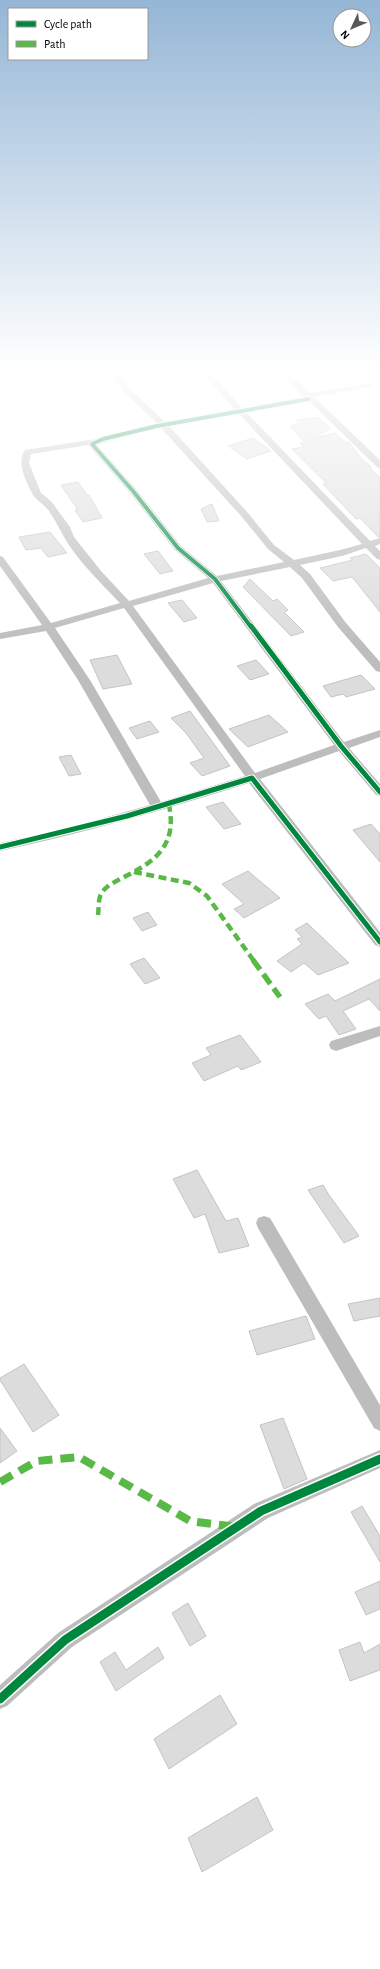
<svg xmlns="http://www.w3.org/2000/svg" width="380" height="1969" viewBox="0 0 380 1969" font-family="'Alegreya Sans',sans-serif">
<rect width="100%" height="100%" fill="#fff"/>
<path fill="#dcdcdc" stroke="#c4c4c4" d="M318,417l12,11 -14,10 19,-5 10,9h4l12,16 10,9h-2l11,11v59h-2l-18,-19 -4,1 -33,-35 3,-1 -34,-34 12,-2 -4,-4h5l-15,-17 9,-2 -3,-4z
M253,438l18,13 -24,8 -19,-13z
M78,482l9,13h2l13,23 -19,4 -8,-12h3l-17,-25z
M212,504l7,17 -12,1 -6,-13z
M50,532l17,21 -19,4 -7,-9 -15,2 -7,-13z
M158,551l15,20 -13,3 -16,-20z
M366,554l14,14v44l-28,-35 -19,4 -13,-13 33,-8 -3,-2z
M250,579l23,22 4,-2 11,11 -4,2 20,20 -13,4 -48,-49z
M182,600l15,18 -13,4 -16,-19z
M117,655l15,29 -29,5 -13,-29z
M256,660l13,14 -19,6 -13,-14z
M361,675l14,14 -29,8 -3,-3 -12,3 -8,-11z
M190,711l40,55 -28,10 -12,-13 14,-5 -18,-25 -15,-15z
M269,715l19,17 -40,15 -19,-18z
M150,721l9,11 -22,7 -8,-11z
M71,755l10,19 -12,2 -10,-19z
M223,802l18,22 -17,5 -18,-22z
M371,824l9,10v28l-27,-32z
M248,871l32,27 -36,20 -10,-9 10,-5 -22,-20z
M148,912l9,13 -15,6 -9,-13z
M307,923l42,40 -31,12 -14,-12 -13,9 -14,-11 25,-17 -5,-5 5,-2 -7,-7z
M144,958l16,20 -15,6 -15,-20z
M380,979v32l-11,-12 -26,12 13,18 -17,6 -13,-19 -7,3 -14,-15 23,-10 7,7z
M240,1035l21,27 -20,8 -3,-4 -34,15 -12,-18 19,-8 -5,-7z
M197,1170l29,51 12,-3 11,28 -30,7 -14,-39 -11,4 -21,-39z
M323,1185l6,10 30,41 -15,7 -36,-53z
M380,1298v18l-26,5 -6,-17z
M306,1316l9,23 -58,16 -8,-24z
M24,1364l35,51 -26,17 -33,-52v-2z
M283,1418l24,61 -23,10 -24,-64z
M0,1428l17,23 -17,12z
M362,1506l18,30v26l-29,-50z
M380,1581v28l-14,6 -11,-23z
M188,1603l18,33 -16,10 -18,-33z
M360,1642l4,11 16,-9v26l-30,11 -11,-31z
M158,1647l6,11 -48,33 -16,-29 15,-10 11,18z
M220,1695l17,29 -68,45 -15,-30z
M257,1797l16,33 -71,42 -14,-34z"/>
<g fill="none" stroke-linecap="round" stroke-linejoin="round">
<path fill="#bdbdbd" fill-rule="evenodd" d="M112,372h8l8,15 37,35 69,-13 -32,-37h8l32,36 62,-11 -25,-25h9l22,21 61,-10 4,2 -4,2 -57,10 66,63v8l-3,-1 -68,-66 -63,11 124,129 10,-3v6l-5,2 5,5v9l-3,-1 -11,-11 -24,8 -42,9 10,9 36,49 34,39v10l-4,-1 -38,-44 -36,-49 -12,-11 -69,14 123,161 36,-12v7l-31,11 31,36v12l-4,-1 -37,-44 -79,28 120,153v15l-5,-2 -126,-162c-82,26 -164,50 -249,68v-8l64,-14 86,-24 -72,-125 -32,-49 -46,8v-6l42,-8 -42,-59v-10l3,1 48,66 69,-20c-18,-19 -43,-43 -56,-66 -5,-9 -9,-17 -15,-26 -5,-7 -14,-11 -17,-18 -6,-12 -16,-31 -7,-43l71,-11 61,-16 -35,-33zM238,413l124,131 -22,6 -46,10 -20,-15 -26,-32 -79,-87zM161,428l81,89 26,32 16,13 -67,14 -36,-30 -45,-57 -39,-44 30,-10zM88,445l42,48 45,57 33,28 -79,23 -28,-30 -27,-34 -4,-10 -19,-26 -10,-8 -12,-30 2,-9zM213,583l121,162 -79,28 -122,-167zM124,608l121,168 -84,26 -71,-122 -35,-52z
M380,1026v10l-44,15 -5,-2 -2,-4 2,-4z
M264,1216l6,2 110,187v26l-6,-3 -116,-200 -2,-5 2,-5z
M380,1450v18l-112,50 -196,129 -65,59 -7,3v-24l58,-52 196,-129z"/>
<path stroke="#58b947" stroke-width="4.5" stroke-dasharray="8 4.5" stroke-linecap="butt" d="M134,872l55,11 18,13 47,65
M98,915c1,-7 0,-15 3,-21 5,-9 16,-13 25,-18 32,-16 51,-33 43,-71"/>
<path stroke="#58b947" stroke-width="5.5" stroke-dasharray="12 5.5" stroke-linecap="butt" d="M253,960l27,37"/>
<path stroke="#58b947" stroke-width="8" stroke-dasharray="14 8" stroke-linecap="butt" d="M0,1482l37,-21 42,-4 111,64 46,6"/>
<g stroke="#fff" stroke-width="5.5">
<path id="cycleway-far2" d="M251,627l-36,-48 -37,-31 -45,-57 -41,-47 11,-5 54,-13 152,-27"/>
</g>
<g stroke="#fff" stroke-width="7">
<path id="cycleway-far1" d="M251,626l90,120 39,46
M0,847l127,-31 125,-38 128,164"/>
</g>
<g stroke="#fff" stroke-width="12">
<path id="cycleway" d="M0,1699l65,-59 196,-129 119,-52"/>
</g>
<use href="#cycleway-far2" stroke="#00873e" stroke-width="4"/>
<use href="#cycleway-far1" stroke="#00873e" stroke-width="5"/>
<use href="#cycleway" stroke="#00873e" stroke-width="9"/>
</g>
<linearGradient id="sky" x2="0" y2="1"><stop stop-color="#95b6d6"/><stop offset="0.57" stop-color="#fff"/><stop offset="1" stop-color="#fff" stop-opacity="0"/></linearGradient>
<rect width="380" height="648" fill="url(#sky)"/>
<rect x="8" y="8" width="140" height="52" fill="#ffffff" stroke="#999999"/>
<rect x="16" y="21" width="20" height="6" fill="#00873e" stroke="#999999"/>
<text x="44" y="28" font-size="12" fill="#000000">Cycle path</text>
<rect x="16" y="41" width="20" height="6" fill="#58b947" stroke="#999999"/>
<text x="44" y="48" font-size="12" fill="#000000">Path</text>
<g transform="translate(352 28) rotate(226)"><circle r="19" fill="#ffffff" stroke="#999999"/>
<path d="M0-3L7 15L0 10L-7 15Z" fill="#595959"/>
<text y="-6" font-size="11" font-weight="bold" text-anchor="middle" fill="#000000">N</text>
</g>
</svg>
